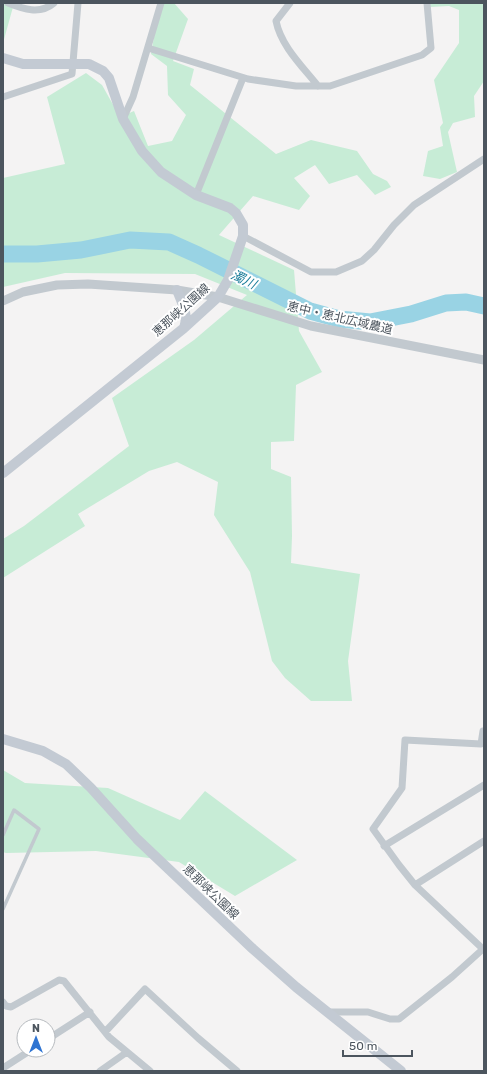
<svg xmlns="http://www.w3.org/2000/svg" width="487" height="1074" viewBox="0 0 487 1074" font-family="Rubik,'Noto Sans JP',sans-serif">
<rect width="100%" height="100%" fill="#f4f3f3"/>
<path fill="#c7ecd6" d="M3,3l10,4 -10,36z
M160,3h14l14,16 -15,42 21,8 -4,16 86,69 35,-14 46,11 16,23 14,7 4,6 -16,8 -18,-20 -28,9 -14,-19 -21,13 16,18 -11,14 -46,-14 -34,39 75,35 5,61 23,41 -26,13 -2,56 -23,1v27l20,8 1,59 -1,27 69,11 -12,87 4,40h-41l-26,-23 -13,-17 -22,-89 -36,-57 4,-33 -41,-20 -28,9 -71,43 7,12 -82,52v-39l21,-13 105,-80 -17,-48 82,-58 53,-45 -52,-21 -130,-1 -62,14v-109l62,-14 -18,-67 39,-24 16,12 18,32 14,-6 14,35 24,-5 14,-26 -18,-20 -1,-29 -16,-12z
M430,3h54v78l-10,15 1,21 -22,6 -5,9 9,40 -17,7 -17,-3 5,-25 15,-5 -3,-19 3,-4 -9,-43 25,-37v-33l-10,-4 -19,1z
M3,770l22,13 83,5 72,32 25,-29 92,69 -62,36 -56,-34 -83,-11 -90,2 -3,-1z"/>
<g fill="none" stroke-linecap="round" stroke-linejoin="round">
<path stroke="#99d3e4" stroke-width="17" d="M3,254h34l44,-4 49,-10 39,2 29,13 112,56 29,8 31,3 41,-8 35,-11 20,-1 18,4"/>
<path stroke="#c2c9cf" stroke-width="3.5" d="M3,835l11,-25 25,19 -36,80"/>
<path stroke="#c2c9cf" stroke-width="7" d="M8,3c15,6 32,12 46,0
M290,3l-14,18c5,25 26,45 42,65
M148,48l100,31 48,7h34l92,-31 9,-7 -4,-45
M3,97l69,-23 6,-71
M123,119l10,-22 28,-94
M196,195l47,-117
M243,236l68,36h25l26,-11 12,-11 20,-25 20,-20 70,-46
M483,731l-2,13 -76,-4 -3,48 -29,41 26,36 16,20 69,65
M384,846l100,-61
M415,885l69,-44
M3,1002l3,4 5,1 48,-27 5,1 45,56 41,34
M327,1012h41l22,7h9l53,-42 31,-28
M105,1032l40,-43 53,49 39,33
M48,1039l42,-27
M3,1068l28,-18
M100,1071l27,-19"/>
<path stroke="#c2c9cf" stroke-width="9" d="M3,301l20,-9 34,-7 31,-1 89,6 41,7 93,29 173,34"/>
<path stroke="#c3cad3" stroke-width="10" d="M3,58l20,6h66l14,7 6,7 14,41 19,32 19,21 35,23 34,13 6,5 7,12v11l-15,44 -10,17 -34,31 -181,145
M177,290c5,13 12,25 7,38
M3,739l40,12 23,13 25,24 46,51 116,110 43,38 105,84"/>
</g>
<g text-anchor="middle" stroke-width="4" stroke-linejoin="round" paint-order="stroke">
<g font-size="12" fill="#4c555e" stroke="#fff">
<text transform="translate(181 310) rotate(-42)" y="4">恵那峡公園線</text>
<text transform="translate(340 318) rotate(13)" y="4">恵中・恵北広域農道</text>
<text transform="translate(211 892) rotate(44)" y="4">恵那峡公園線</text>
</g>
<g font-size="13" font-style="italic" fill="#1b7d9a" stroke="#fff">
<text transform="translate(244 279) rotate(26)" y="5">濁川</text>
</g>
</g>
<rect width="487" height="1074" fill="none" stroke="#4c555e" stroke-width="8"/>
<g transform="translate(36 1038)"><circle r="19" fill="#ffffff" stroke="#b7bbbf"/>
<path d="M0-3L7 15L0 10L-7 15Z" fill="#2f74d2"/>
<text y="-6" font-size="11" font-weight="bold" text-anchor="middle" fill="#4c555e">N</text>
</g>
<path d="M343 1050v6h69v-6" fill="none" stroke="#4c555e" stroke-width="2"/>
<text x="349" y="1050" font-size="12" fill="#4c555e" stroke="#ffffff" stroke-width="3" paint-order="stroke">50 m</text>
</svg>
